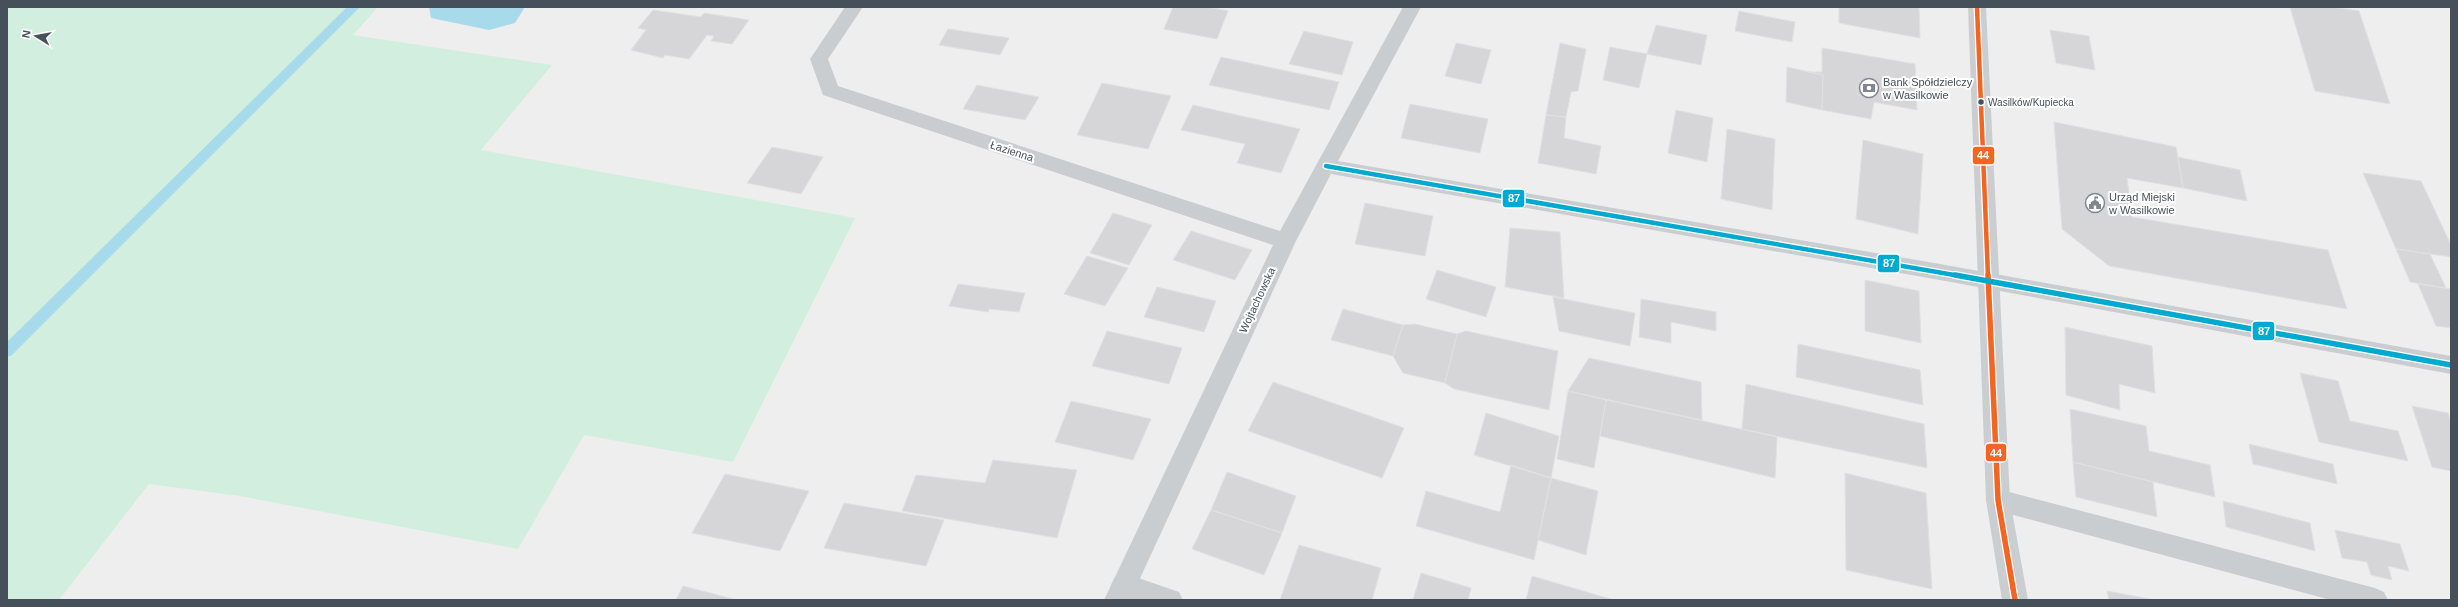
<svg xmlns="http://www.w3.org/2000/svg" width="2458" height="607" viewBox="0 0 2458 607" font-family="Arial,sans-serif">
<rect width="100%" height="100%" fill="#efeeee"/>
<path fill="#d2eede" d="M7,7h371l-25,28 199,30 -71,85 374,68 -122,244 -149,-27 -66,114 -278,-53 -91,-12 -90,116h-52z"/>
<path fill="#a7dbec" d="M429,7h96l-10,16 -26,7 -58,-12z"/>
<g fill="none" stroke-linecap="round" stroke-linejoin="round">
<path fill="#a7dbec" fill-rule="evenodd" d="M347,7h13l-348,348 -5,2v-15z"/>
</g>
<path fill="#d6d6d8" stroke="#e0e0e1" d="M1173,7h34l21,4 -11,28 -53,-10z
M1839,7h80l1,31 -81,-15z
M2290,7h42l27,4 31,93 -75,-13z
M653,10l48,7 3,-4 45,7 -17,24 -21,-3 3,-5 -7,-1 -18,24 -24,-4 -2,3 -32,-8 15,-20 -8,-2z
M1739,11l56,11 -3,20 -57,-11z
M1656,25l51,10 -6,30 -54,-11z
M948,29l61,9 -9,17 -61,-10z
M2050,30l39,6 6,34 -39,-7z
M1304,31l49,11 -11,33 -53,-11z
M1456,43l35,7 -10,34 -36,-8z
M1560,43l26,6 -8,42 -7,1 -5,25 -20,-2z
M1610,47l37,7 -8,34 -36,-8z
M1822,48l93,16 2,46 -43,-8 -3,17 -49,-9 1,-35 -16,-3h15z
M1221,57l118,25 -10,28 -120,-25z
M1787,67l36,8 -1,35 -36,-8z
M1102,83l69,13 -23,53 -71,-14z
M977,85l62,12 -14,23 -62,-11z
M1410,104l78,15 -8,34 -79,-15z
M1193,105l107,24 -19,44 -44,-10 8,-19 -64,-14z
M1676,110l37,8 -6,44 -39,-9z
M1546,115l20,2 -2,21 37,8 -5,28 -58,-11z
M2054,122l122,25 7,41 -56,-10 5,39 196,33 19,59 -238,-43 -47,-37z
M1727,129l48,10 -3,71 -51,-11z
M1863,140l60,14 -5,80 -62,-15z
M772,147l51,10 -22,37 -54,-11z
M2178,157l62,13 7,31 -64,-13z
M2363,173l58,8 30,64v12l-55,-8z
M1365,203l68,13 -8,40 -70,-12z
M1113,213l39,12 -23,40 -39,-12z
M1510,228l50,4 4,66 -59,-11z
M1191,231l61,19 -17,30 -62,-20z
M2396,249l34,5 16,34 -36,-6z
M1087,256l41,12 -23,38 -41,-12z
M1437,270l59,17 -10,30 -60,-18z
M1865,280l54,11 2,52 -56,-12z
M958,284l38,5 29,4 -6,19 -30,-3 -1,3 -39,-6z
M2418,284l33,5v39l-15,-2z
M1157,287l59,14 -12,31 -60,-15z
M1553,297l82,16 -5,33 -71,-15z
M1641,299l75,13v19l-45,-9v21l-32,-6z
M1343,309l60,16 -10,31 -62,-16z
M1415,324l42,10 -12,49 -42,-10 -10,-17 10,-31z
M2065,327l87,19 3,47 -36,-9 1,26 -54,-15z
M1107,331l75,17 -13,36 -77,-18z
M1466,331l92,20 -9,59 -95,-21 -9,-6 12,-49z
M1798,344l122,26 3,35 -127,-28z
M1589,358l112,24 1,38 -134,-29z
M2300,373l38,8 12,40 48,10 10,30 -89,-19z
M1273,382l131,46 -22,50 -134,-47z
M1746,384l178,40 3,44 -185,-39z
M1568,391l38,9 -12,68 -37,-9z
M1606,400l171,37 -2,41 -175,-42z
M1071,401l80,18 -18,41 -78,-18z
M2412,406l36,7 3,10v48l-19,-4z
M2070,409l76,17 3,25 61,14 5,32 -142,-35z
M1486,413l73,23 -8,42 -77,-23z
M2249,444l84,20 4,20 -84,-20z
M993,460l84,10 -20,68 -155,-27 14,-36 69,8z
M2073,462l80,20 4,35 -81,-20z
M1511,465l40,13 -17,82 -118,-34 10,-35 74,21z
M1227,472l69,24 -14,37 -71,-23z
M1845,473l81,20 6,96 -86,-19z
M725,474l84,17 -29,60 -88,-18z
M1551,478l47,13 -12,64 -48,-15z
M2223,501l87,22 5,28 -89,-24z
M844,503l100,17 -18,46 -102,-18z
M1211,510l71,23 -18,42 -72,-26z
M2335,530l65,14 9,27 -21,-5 4,14 -21,-5 -4,-13 -25,-4z
M1299,545l82,23 -9,32h-92z
M1421,573l50,15 -3,12h-55z
M1532,576l82,24h-88z
M683,586l54,14h-61z
M2107,591l48,9h-46z"/>
<g fill="none" stroke-linecap="round" stroke-linejoin="round">
<path fill="#cacdcf" fill-rule="evenodd" d="M1998,489l377,99 9,4 4,8h-57l-333,-89 -9,-4 -3,-7 3,-7z
M1124,573l55,19 4,8h-49l-19,-7 -4,-8 4,-8z"/>
<path fill="#cacdcf" fill-rule="evenodd" d="M845,7h18l-35,52 10,27 442,145 123,-224h18l-83,154 602,103 511,92v18l-511,-94 -609,-106 -35,67 -166,359h-26l169,-355 -450,-150 -13,-36z"/>
<path fill="#caced1" fill-rule="evenodd" d="M1968,7h18l24,493 18,100h-26l-16,-100z"/>
<g stroke="#fff" stroke-width="7">
<path id="bus-1-far1" d="M1977,7l11,269"/>
</g>
<g stroke="#fff" stroke-width="8">
<path id="bus-1" d="M1988,275l10,225 17,100"/>
</g>
<g stroke="#fff" stroke-width="7">
<path id="bus-2-far1" d="M1326,166l634,110"/>
</g>
<g stroke="#fff" stroke-width="8">
<path id="bus-2" d="M1955,275l496,90"/>
</g>
<use href="#bus-1-far1" stroke="#f26522" stroke-width="4.5"/>
<use href="#bus-1" stroke="#f26522" stroke-width="5.5"/>
<use href="#bus-2-far1" stroke="#00a9ce" stroke-width="4.5"/>
<use href="#bus-2" stroke="#00a9ce" stroke-width="5.5"/>
</g>
<defs>
<g id="bank-ring" transform="scale(1)"><circle r="9.5" fill="#fff" stroke="#81878e" stroke-width="1.5"/><path d="M-6-4H6V4H-6ZM0-2.3a2.3 2.3 0 1 0 0 4.6a2.3 2.3 0 1 0 0-4.6Z" fill="#81878e"/></g>
<g id="civic-ring" transform="scale(1)"><circle r="9.5" fill="#fff" stroke="#81878e" stroke-width="1.5"/><path d="M-.6-6.5H3V-4.5H.6V-3L4-1V1h2V6H-6V1h2V-1L-.6-3ZM-1.2 2.5V6h2.4V2.5Z" fill="#81878e"/></g>
</defs>
<g fill-rule="evenodd">
<use href="#bank-ring" x="1869" y="88"/>
<use href="#civic-ring" x="2095" y="203"/>
</g>
<circle fill="#46505b" stroke="#fff" stroke-width="1.5" cx="1981" cy="102" r="3.5"/>
<g text-anchor="middle" stroke-width="4" stroke-linejoin="round" paint-order="stroke">
<g font-size="10" fill="#46505b" stroke="#fff" text-anchor="start">
<text x="1988" y="106">Wasilków/Kupiecka</text>
</g>
<g font-size="11" fill="#46505b" stroke="#fff" text-anchor="start">
<text x="1883" y="86">Bank Spółdzielczy<tspan x="1883" dy="13">w Wasilkowie</tspan></text>
<text x="2109" y="201">Urząd Miejski<tspan x="2109" dy="13">w Wasilkowie</tspan></text>
</g>
<g font-size="11" fill="#46505b" stroke="#fff">
<text transform="translate(1012 151) rotate(18)" y="4">Łazienna</text>
<text transform="translate(1257 300) rotate(-65)" y="4">Wojtachowska</text>
</g>
</g>
<g stroke="#fff" stroke-width="1.5">
<rect x="1972" y="146" width="23" height="19" rx="4" fill="#f26522"/>
<rect x="1502" y="189" width="23" height="19" rx="4" fill="#00a9ce"/>
<rect x="1877" y="254" width="23" height="19" rx="4" fill="#00a9ce"/>
<rect x="2252" y="321" width="23" height="20" rx="4" fill="#00a9ce"/>
<rect x="1985" y="443" width="22" height="19" rx="4" fill="#f26522"/>
</g>
<g font-size="11" text-anchor="middle" font-weight="bold" fill="#fff">
<text x="1983" y="159">44</text>
<text x="1514" y="202">87</text>
<text x="1889" y="267">87</text>
<text x="2264" y="335">87</text>
<text x="1996" y="457">44</text>
</g>
<rect width="2458" height="607" fill="none" stroke="#46505b" stroke-width="16"/>
<g transform="translate(36 36) rotate(281)" stroke="#ffffff" stroke-width="3" paint-order="stroke">
<path d="M0-3L7 15L0 10L-7 15Z" fill="#46505b"/>
<text y="-6" font-size="11" font-weight="bold" text-anchor="middle" fill="#46505b">N</text>
</g>
</svg>
